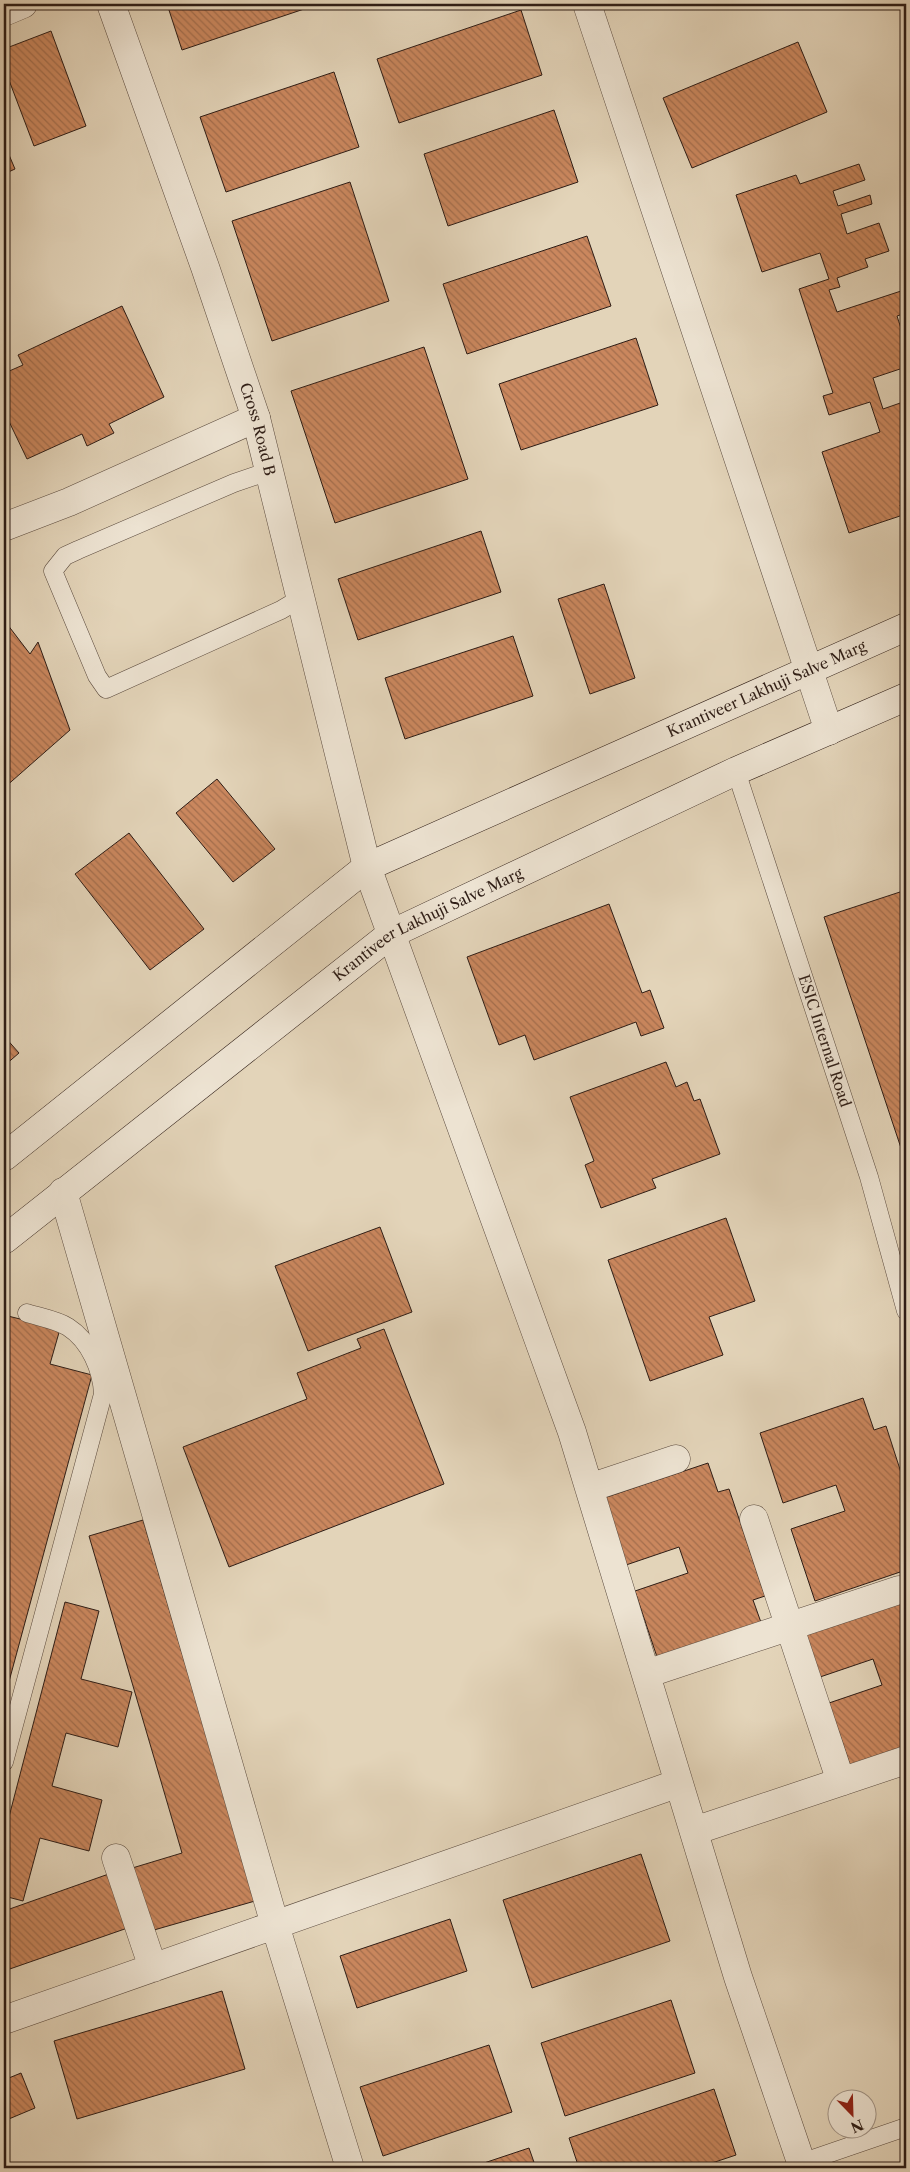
<svg xmlns="http://www.w3.org/2000/svg" width="910" height="2172" viewBox="0 0 910 2172" font-family="'Libre Caslon Text',serif">
<defs>
<pattern id="building-back-hatch" width="6" height="6" patternUnits="userSpaceOnUse" patternTransform="scale(1.25)"><rect width="6" height="6" fill="#ca875e"/><path d="M-1 5l2 2M0 0l6 6M5-1l2 2" fill="none" stroke="#a46e4d"/></pattern>
</defs>
<rect width="100%" height="100%" fill="#e3d4b9"/>
<filter id="stains"><feTurbulence type="fractalNoise" baseFrequency=".004" numOctaves="4"/><feColorMatrix values="0 0 0 0 .2 0 0 0 0 .09 0 0 0 0 .02 0 0 0 .5 -.17"/></filter>
<radialGradient id="worn" r=".72"><stop offset=".6" stop-color="#630" stop-opacity="0"/><stop offset="1" stop-color="#630" stop-opacity=".3"/></radialGradient>
<path fill="url(#building-back-hatch)" stroke="#2e1d16" d="M167,4h152l-137,46z
M521,10l21,65 -143,48 -22,-64z
M51,31l35,95 -52,20 -30,-79v-18z
M798,42l29,70 -135,56 -29,-70z
M334,72l25,75 -133,45 -26,-75z
M554,110l24,72 -130,44 -24,-72z
M4,143l11,26 -11,5z
M859,164l6,16 -32,11 5,15 32,-11 2,9 -31,10 6,20 32,-11 10,28 -24,8 3,8 -31,11 3,9 -11,3 8,22 64,-21 5,22 -9,3 9,28v23l-33,11 10,31 23,-8v101l-6,3 3,10 -54,18 -27,-81 58,-20 -10,-30 -41,13 -6,-19 10,-3 -34,-104 30,-10 -9,-26 -58,19 -26,-77 60,-20 4,9z
M350,182l39,119 -117,40 -40,-120z
M587,236l24,70 -144,48 -24,-70z
M122,306l42,91 -55,27 5,9 -27,13 -5,-12 -55,25 -23,-48v-45l3,6 16,-7 -5,-10z
M636,338l22,67 -137,45 -22,-66z
M424,347l44,132 -133,44 -44,-132z
M481,531l20,61 -143,48 -20,-61z
M604,584l31,94 -45,16 -32,-95z
M4,620l26,34 8,-12 32,88 -66,58z
M513,636l20,60 -128,43 -20,-61z
M217,779l58,70 -42,33 -57,-69z
M129,833l75,96 -54,41 -75,-96z
M906,890v273l-82,-246z
M609,904l33,89 8,-3 14,38 -23,8 -5,-14 -102,38 -9,-25 -26,10 -32,-88z
M4,1036l15,17 -15,13z
M666,1062l10,25 11,-5 7,19 6,-2 20,55 -68,25 4,9 -55,20 -16,-43 9,-4 -24,-64z
M726,1218l29,83 -46,16 14,38 -73,26 -42,-121z
M380,1227l32,85 -104,39 -33,-85z
M4,1315l56,14 -10,35 42,11 -88,325z
M384,1329l60,155 -215,83 -46,-120 124,-48 -10,-26 64,-25 -4,-9z
M863,1398l11,32 12,-4 20,62v82l-91,31 -24,-72 54,-18 -9,-26 -53,18 -23,-70z
M708,1463l10,29 11,-3 36,107 -12,4 10,28 -104,35 -24,-72 53,-18 -9,-26 -53,18 -22,-67z
M143,1520l112,381 -108,31 -18,-63 53,-16 -93,-317z
M906,1594v163l-53,17 -24,-71 53,-18 -9,-26 -53,18 -18,-54z
M65,1602l34,9 -18,68 51,13 -14,55 -52,-14 -14,53 50,14 -13,51 -49,-13 -17,63 -19,-5v-60z
M641,1854l29,87 -138,47 -29,-88z
M120,1870l19,54 -135,47v-60z
M450,1919l17,52 -110,37 -17,-52z
M222,1991l23,78 -168,50 -23,-78z
M671,2000l24,73 -130,43 -24,-73z
M489,2045l23,67 -129,44 -23,-69z
M21,2073l14,35 -31,13v-41z
M714,2089l22,66 -39,13h-118l-10,-30z
M529,2148l7,20h-67z"/>
<g fill="none" stroke-linecap="round" stroke-linejoin="round">
<g stroke="#5b4b3f" stroke-width="19">
<g id="service">
<path d="M269,471l-35,12 -156,67 -13,6 -12,15 44,105 9,13 175,-79 20,-12"/>
<path id="s1" d="M736,771l133,406 37,134"/>
<path d="M4,1762l99,-368c-1,-24 -13,-53 -35,-67 -11,-7 -29,-10 -41,-14"/>
<path d="M801,2163l105,-36"/>
</g>
</g>
<g stroke="#5b4b3f" stroke-width="29">
<path id="minor" d="M587,4l242,727
M4,527l65,-25 187,-84
M367,867l205,565 166,545 65,191
M63,1192l212,733 75,243
M589,1488l87,-29
M754,1519l87,263
M646,1674l253,-84
M694,1831l212,-71
M116,1858l37,110
M4,2020l675,-237"/>
</g>
<g stroke="#5b4b3f" stroke-width="29">
<g id="tertiary">
<path id="s2" d="M111,4l94,263 51,151 111,449"/>
<path d="M4,12l19,-8"/>
</g>
</g>
<g stroke="#2e1d16" stroke-width="29">
<g id="secondary">
<path id="s3" d="M4,1157l363,-290 539,-240"/>
<path id="s4" d="M4,1240l387,-306 345,-163 170,-74"/>
</g>
</g>
<use href="#service" stroke="#ede3d2" stroke-width="18"/>
<use href="#minor" stroke="#ede3d2" stroke-width="28"/>
<use href="#tertiary" stroke="#ede3d2" stroke-width="28"/>
<use href="#secondary" stroke="#ede3d2" stroke-width="28"/>
</g>
<g text-anchor="middle" stroke-width="5" stroke-linejoin="round" paint-order="stroke">
<g font-size="15" fill="#2e1d16" stroke="#ede3d2">
<text dy="5" stroke="none"><textPath href="#s2" startOffset="450">Cross Road B</textPath></text>
<text dy="5" stroke="none"><textPath href="#s3" startOffset="902">Krantiveer Lakhuji Salve Marg</textPath></text>
<text dy="5" stroke="none"><textPath href="#s4" startOffset="530">Krantiveer Lakhuji Salve Marg</textPath></text>
<text dy="5" stroke="none"><textPath href="#s1" startOffset="284">ESIC Internal Road</textPath></text>
</g>
</g>
<rect width="910" height="2172" fill="none" stroke="#e3d4b9" stroke-width="20"/>
<rect x="5" y="5" width="900" height="2162" fill="none" stroke="#2e1d16" stroke-width="2.5"/>
<rect x="10" y="10" width="890" height="2152" fill="none" stroke="#2e1d16"/>
<g transform="translate(852 2114) rotate(157)"><circle r="24" fill="#ede3d2" stroke="#a19487"/>
<path d="M0-4L9 19L0 12L-9 19Z" fill="#8f2418"/>
<text y="-8" font-size="14" font-weight="bold" text-anchor="middle" fill="#2e1d16">N</text>
</g>
<rect width="100%" height="100%" filter="url(#stains)"/>
<rect width="100%" height="100%" fill="url(#worn)"/>
</svg>
